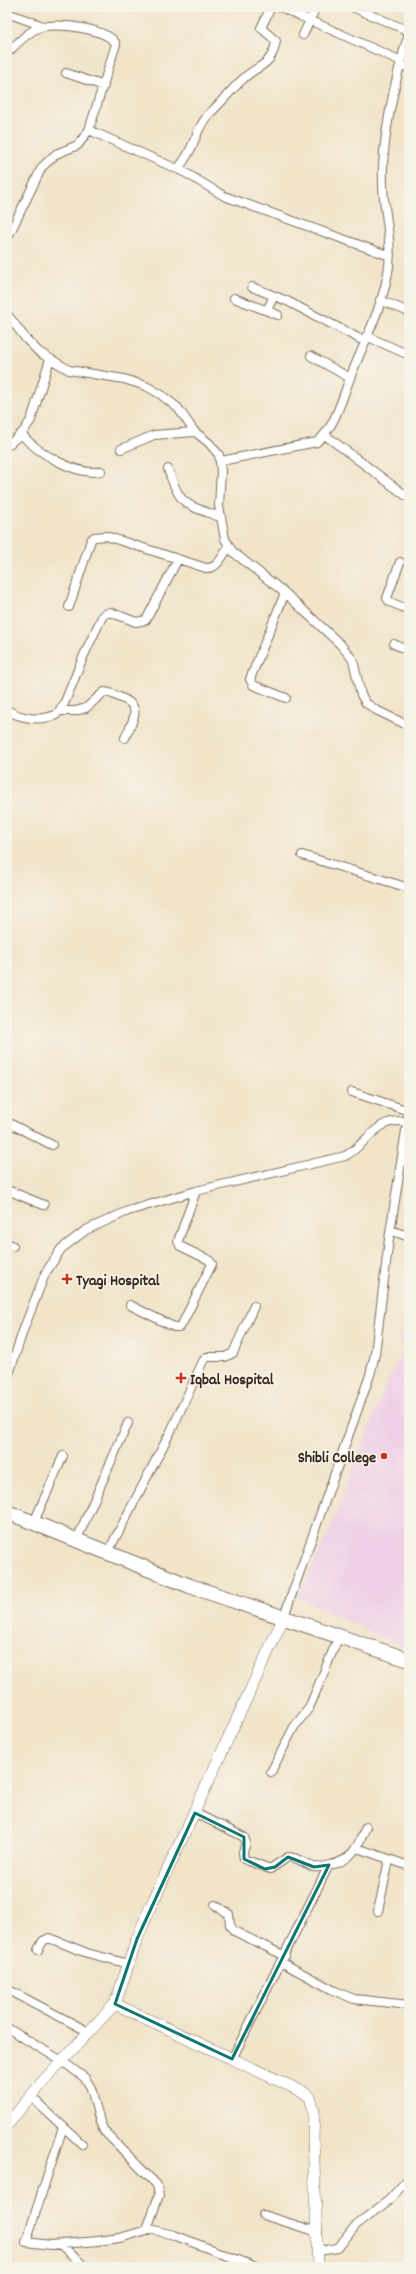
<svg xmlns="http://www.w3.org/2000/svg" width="416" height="2274" viewBox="0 0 416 2274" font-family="Dekko,sans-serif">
<rect width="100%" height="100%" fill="#f7f3e8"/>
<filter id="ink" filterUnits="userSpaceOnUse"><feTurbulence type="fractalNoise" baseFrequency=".025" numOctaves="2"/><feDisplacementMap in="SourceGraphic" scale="8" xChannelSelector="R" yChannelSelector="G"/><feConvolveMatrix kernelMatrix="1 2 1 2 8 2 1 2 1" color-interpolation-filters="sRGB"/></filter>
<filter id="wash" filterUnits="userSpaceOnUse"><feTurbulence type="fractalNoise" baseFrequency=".012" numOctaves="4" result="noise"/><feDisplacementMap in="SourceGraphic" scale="16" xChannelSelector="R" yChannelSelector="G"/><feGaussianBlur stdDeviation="0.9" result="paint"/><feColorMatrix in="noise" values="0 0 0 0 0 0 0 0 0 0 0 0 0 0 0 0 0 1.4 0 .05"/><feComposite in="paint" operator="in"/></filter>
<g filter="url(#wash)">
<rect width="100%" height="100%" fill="#f1e4c9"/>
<path fill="#efd0e6" d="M409,1321v329l-112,-53 31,-63 60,-155 17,-31 -6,-10z"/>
</g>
<g filter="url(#ink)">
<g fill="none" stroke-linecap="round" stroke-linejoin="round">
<g stroke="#7b6b5a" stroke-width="10">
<path id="minor" d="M280,7l121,54
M352,7l57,24
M7,13l36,13
M303,35l13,-28
M7,53c10,-9 22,-23 34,-26 16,-5 68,2 75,17l-27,86 -11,15 -22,9 -14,13 -35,72
M400,64l9,4
M66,73l38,13
M89,130l95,42 40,24 166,60
M177,169c18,-18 17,-39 32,-55 12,-11 22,-24 34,-35 14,-14 29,-12 33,-38l-15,-13 10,-21
M252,287l35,14 77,40
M234,298l44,17
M380,300l29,12
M267,310l7,-14
M7,314l19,25 13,13 30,18 55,9 22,7 14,8 18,14 16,23 15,12 10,12 2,16 -2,35 6,33 8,13 52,41 56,52 12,15 8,35 5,8 10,7 33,16
M366,336l43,19
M311,356l39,22
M21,434c16,18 56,43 80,37
M325,435l84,63
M7,446l16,-14 8,-12 19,-61
M121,449l33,-14 41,-3
M221,461l96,-19c18,-15 25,-43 33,-64 14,-36 34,-73 39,-112 3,-27 -5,-54 -6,-81 -2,-44 13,-110 26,-152
M168,469c12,37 17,35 52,48
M400,562l-13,36 3,4 19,8
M285,593l-35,86 3,6 33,13
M69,607l22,-67 3,-3 12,-1 100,32c12,1 17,-13 23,-22
M394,644l15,7
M7,710c15,9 33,11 49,5l8,-11 20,-49 19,-40 7,-3 26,10 10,-2 32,-61
M61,711h14l11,-3 18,-16c6,0 10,3 15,5 25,9 14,23 6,41
M302,855l107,33
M7,1088v8
M352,1092l57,19
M7,1122l45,23
M7,1190l37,15
M391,1230l18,7
M7,1243l6,3
M130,1305l44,22h5l3,-3 30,-60 -3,-4 -29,-14 -2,-5 18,-50
M7,1380l17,-52 21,-54 16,-25 25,-19 42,-19 68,-20 149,-35c24,-13 32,-41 64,-34
M34,1522l29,-66
M77,1539l51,-116
M108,1552l64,-123 31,-68 4,-4h18l8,-4 21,-47
M283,1619l87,-244 5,-21 14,-115 20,-128
M271,1772l23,-45 15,-19 30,-72
M195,1813l49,24 2,6 -3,9 1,7 26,10 18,-12c10,0 17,7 26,10 5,1 11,-1 16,-2 22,-4 28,-19 36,-38
M357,1848l52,18
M215,1905l14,9 1,11 4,6 51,25
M378,1911l11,-51
M38,1950l5,-9 6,-3 38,15 42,11
M281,1962l54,29 19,8 55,6
M7,1989l82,43
M7,2028l55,33 23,17 6,10 9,34 4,9 53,54 2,10 -12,34
M232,2059l97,-194
M30,2096l52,48
M63,2127l-37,115 25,3 47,-4 22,-3 30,-9 24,6 82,32
M263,2215l55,17
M61,2245l24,22
M318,2251l20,-3 18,-23 33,-25 20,-22"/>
</g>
<g stroke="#7b6b5a" stroke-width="12">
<path id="tertiary" d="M283,1619l-133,289 -13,31 -22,65 188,88 7,5 4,14 -1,27 5,129
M7,2125l36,-44 72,-77"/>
</g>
<g stroke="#7b6b5a" stroke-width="16">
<path id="trunk" d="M7,1512l183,74 219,74"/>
</g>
<use href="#minor" stroke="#fff" stroke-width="8"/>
<use href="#tertiary" stroke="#fff" stroke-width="11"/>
<use href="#trunk" stroke="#fff" stroke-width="14"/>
</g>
</g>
<path fill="none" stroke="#0f766e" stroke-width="3" stroke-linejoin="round" d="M195,1813l49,24v22l21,10 10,-2 13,-10 26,10 15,-2 -97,194 -117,-55 22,-65z"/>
<g fill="#c8321e" stroke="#f7f3e8" stroke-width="1.5">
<path d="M65 1273h4v4h4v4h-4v4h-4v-4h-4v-4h4z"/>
<path d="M179 1372h4v4h4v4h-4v4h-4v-4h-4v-4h4z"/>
<circle cx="384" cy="1456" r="4"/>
</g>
<g text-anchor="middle" stroke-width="3.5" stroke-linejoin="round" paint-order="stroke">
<g font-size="16" font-weight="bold" fill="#3b2a1e" stroke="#f7f3e8" text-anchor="start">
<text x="76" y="1285">Tyagi Hospital</text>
<text x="190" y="1384">Iqbal Hospital</text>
<text x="376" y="1462" text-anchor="end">Shibli College</text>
</g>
</g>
<rect width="416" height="2274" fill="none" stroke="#f7f3e8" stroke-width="24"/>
</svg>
